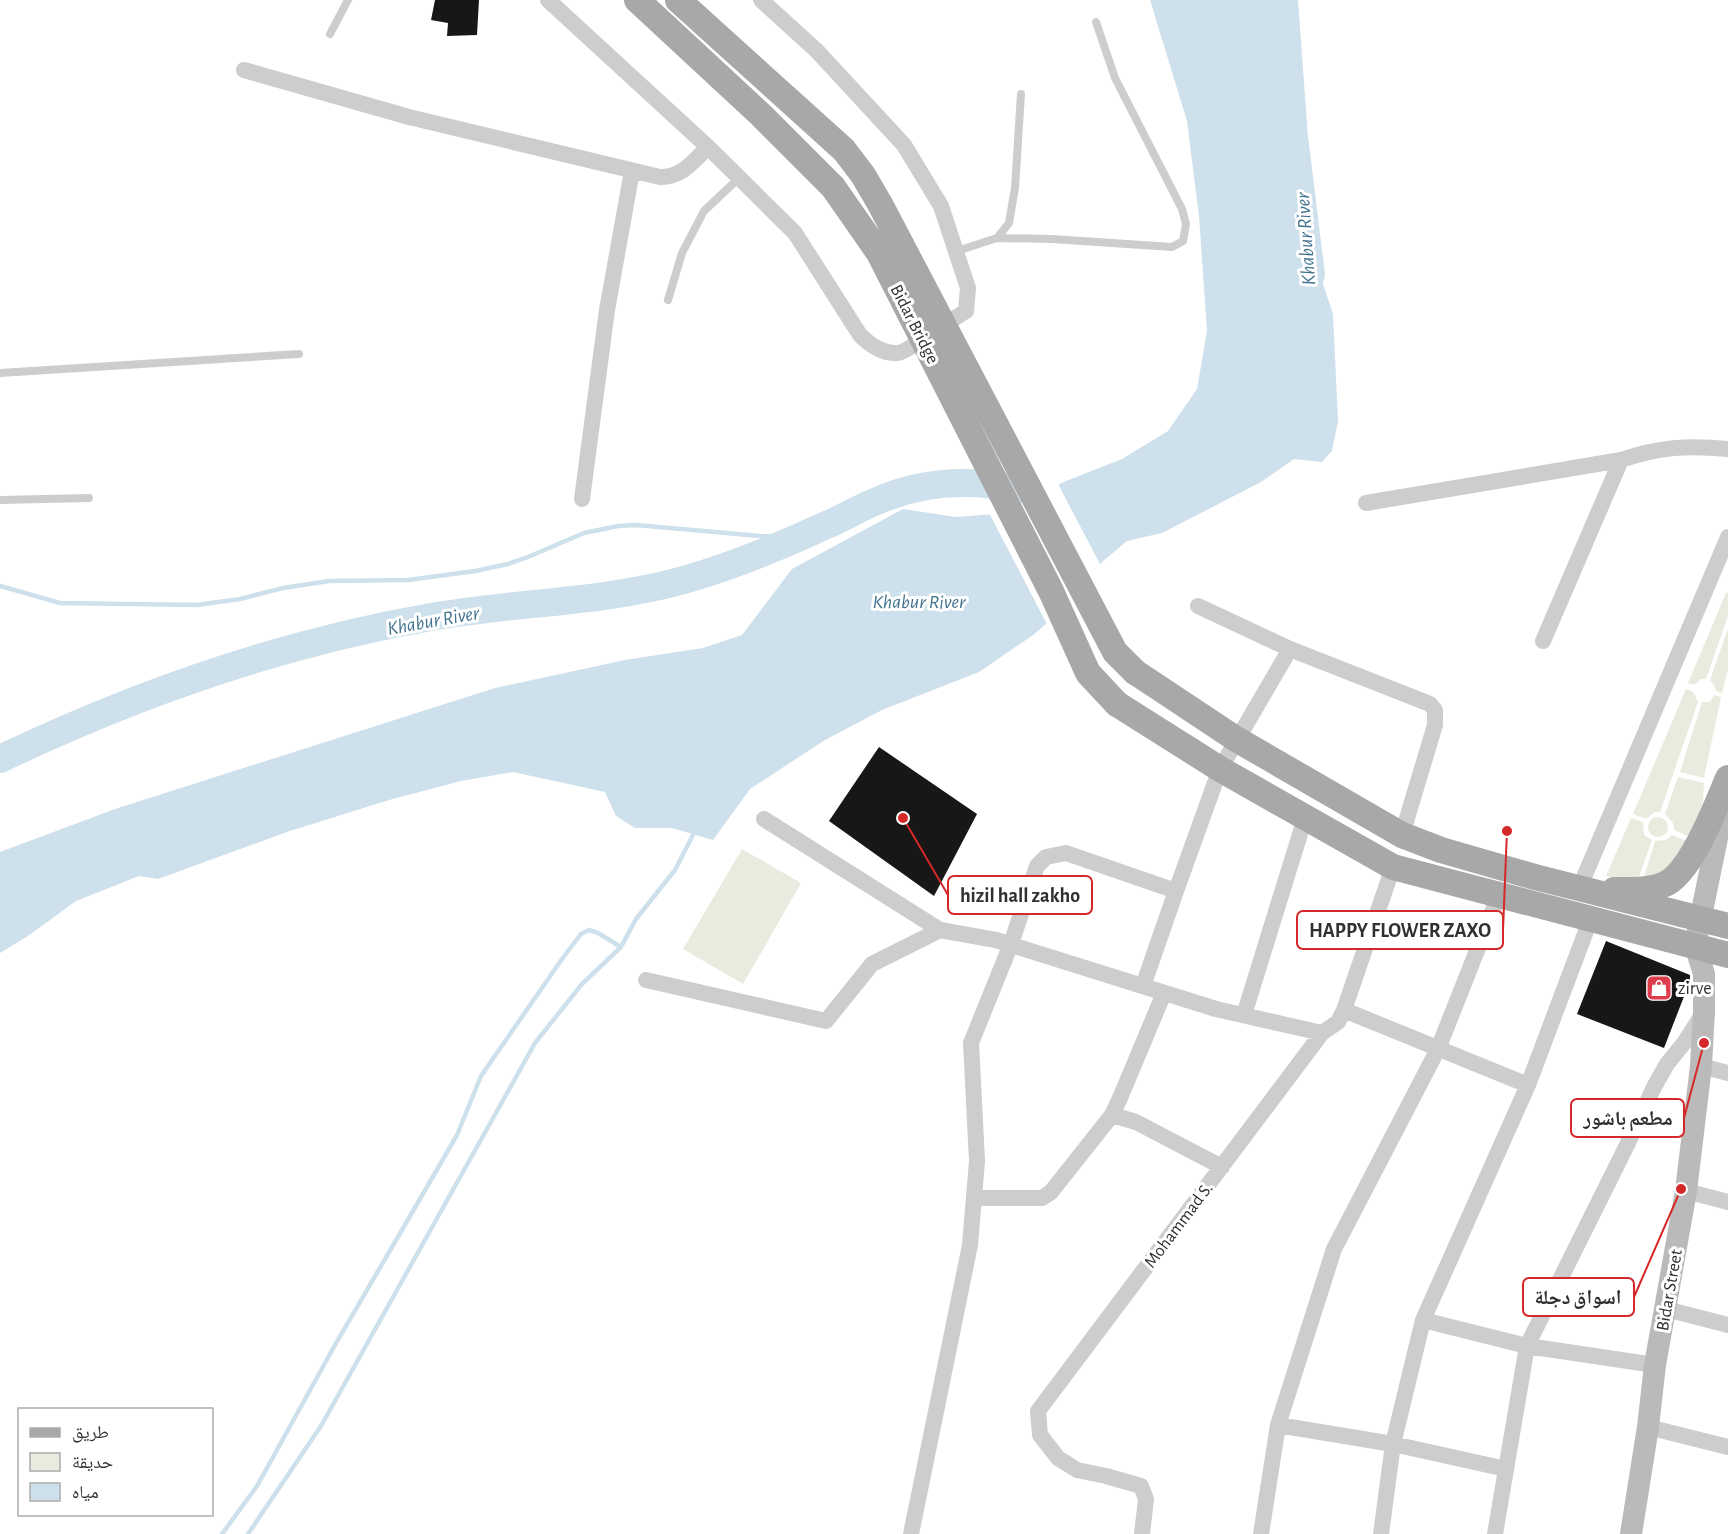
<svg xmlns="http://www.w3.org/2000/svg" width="1728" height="1534" viewBox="0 0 1728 1534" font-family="'Alegreya Sans','Noto Naskh Arabic',sans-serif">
<rect width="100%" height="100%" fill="#fff"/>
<path fill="#e7ecdf" d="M1726,593h2v23l-22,63h-5l-7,6 -6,-2z
M1728,628v42l-6,23 -6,-2 -1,-4 -5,-7z
M1686,689l7,3 5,10 -38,110h-5l-9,7 -13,-5z
M1714,695l7,2 -17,81 -24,-6 22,-70h8z
M1678,777l26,6 -1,17 -9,39 -20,-9 -1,-7 -8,-9z
M1648 827a10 10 0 1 1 20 0a10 10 0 1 1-20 0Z
M1631,818l12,4 1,13 8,5 -15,42 -31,-6z
M1672,835l20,8 -7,13 -43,28 13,-43 11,-1z
M742,849l59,34 -58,101 -60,-35z"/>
<path fill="#cde0eb" d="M1150,0h148l12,165 -17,29 40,120 5,107 -6,30 -10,11 -28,-3 -33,23 -99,51 -35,8 -25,21 -28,38 -41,35 -54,37 -97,38 -57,30 -75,49 -37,51 -41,-12h-37l-19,-12 -11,-24 -92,-20 -52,9 -72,19 -99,31 -132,48 -19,-3 -63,25 -48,35 -28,17v-101l115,-43 380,-121 130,-28 78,-12 39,-13 50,-66 111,-60 53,8 39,-3 71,-33 56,-22 46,-28 29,-42 10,-58 -8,-115 -12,-95z"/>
<path fill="#fff" d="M1057,482l45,86 -26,34 -28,24 -60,-115h6z"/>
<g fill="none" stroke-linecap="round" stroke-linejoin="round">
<path stroke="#cde0eb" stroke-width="4.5" d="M0,586l60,17 137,2 43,-6 43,-11 46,-7 79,-1 67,-9 33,-7 20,-7 56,-24 34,-7 18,-1 124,11 39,2
M222,1534l35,-48 78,-141 78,-134 44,-76 24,-59 81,-117 19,-25 8,-4 9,3 23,14
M248,1534l73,-108 214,-383 47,-59 39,-37 15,-28 39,-49 20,-39"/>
<path stroke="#cde0eb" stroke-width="28" d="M1295,145l16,130
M0,759c136,-65 282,-116 431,-142 84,-15 170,-14 253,-37 48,-14 95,-33 140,-54 18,-7 35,-18 53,-25 45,-20 94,-22 142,-12"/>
</g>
<path fill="#171717" d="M435,0h44l-2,35 -30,1 1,-13 -17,-3z
M879,747l98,67 -43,82 -105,-75z
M1606,941l84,34v6l-26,67 -87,-34z"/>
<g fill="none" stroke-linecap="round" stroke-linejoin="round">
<path stroke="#cdcdcd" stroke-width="8" d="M330,34l18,-34
M997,238l12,-15 6,-35 6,-94
M957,251l40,-13 55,1 120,8 11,-6 3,-17 -4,-15 -67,-131 -19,-56
M668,300l14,-47 22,-42 35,-33
M0,373l299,-19
M0,500l89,-2"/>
<path stroke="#cdcdcd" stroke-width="16" d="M548,0l160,147 87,86 65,102c10,10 23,19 38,18 7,0 58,-36 68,-42l2,-23 -27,-82 -37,-61 -87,-94 -56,-51
M244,70l165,47 251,60c22,0 33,-15 48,-30
M582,499l25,-189 25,-139
M1366,503l255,-43c38,-13 67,-15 107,-11
M1198,606l92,43 140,55 5,6v15l-33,110
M1543,641l78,-181
M764,819l176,111
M1579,889l149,-352
M646,980l180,41 46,-57 68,-34 56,10 220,69 106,24
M1143,986l33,-95 44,-122 70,-120
M1164,993l-44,105 -8,17 24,7 86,45
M1344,1010l184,75
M1244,1015l61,-197
M1701,1066l27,7
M1686,1191l42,11
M974,1198h68l9,-6 61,-77
M1666,1309l62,16
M1423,1320l104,26 128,19
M1278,1425l56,-176 104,-200 61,-154
M1648,1427l80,20
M911,1534l59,-289 7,-84 -6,-118 40,-99 26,-78 9,-9 20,-4 110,38
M1142,1534l4,-35 -5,-13 -35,-10 -29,-6 -19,-12 -18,-23 -2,-24 284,-378 16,-11 6,-12 49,-143
M1261,1534l17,-109 115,19 113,25
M1381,1534l12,-90 30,-124 105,-235 63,-167
M1495,1534l32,-188 102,-205 25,-54 13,-23 17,-21 20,-31"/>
<path stroke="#bababa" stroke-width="22" d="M1631,1534l17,-107 7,-62 31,-174 15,-125 3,-55v-37l-9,-29 29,-141"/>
<path stroke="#a8a8a8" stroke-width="26" d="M1135,672l101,67 166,96 39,15 94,27 193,49
M1117,704l103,65 173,98 335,88
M1614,890c16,0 36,1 51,-6 26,-11 52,-80 63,-106"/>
<path stroke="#a8a8a8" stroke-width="26" d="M637,0l124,115 72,72 46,66 172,338 37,82 29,31
M678,0l166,150 19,25 17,29 235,448 20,20"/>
</g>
<defs>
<g id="shop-square" transform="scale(1.35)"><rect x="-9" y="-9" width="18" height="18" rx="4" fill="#dd3d4c" stroke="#fff"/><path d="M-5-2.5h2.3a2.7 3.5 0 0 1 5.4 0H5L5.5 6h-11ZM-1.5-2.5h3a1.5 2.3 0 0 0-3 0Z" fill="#fff"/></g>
</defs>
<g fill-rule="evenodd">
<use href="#shop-square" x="1659" y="988"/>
</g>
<g text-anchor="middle" stroke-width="6" stroke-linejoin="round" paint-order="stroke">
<g font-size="18" fill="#303030" stroke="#fff">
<text transform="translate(915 324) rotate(63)" y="6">Bidar Bridge</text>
<text transform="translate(1178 1225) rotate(-53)" y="6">Mohammad S.</text>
<text transform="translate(1669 1290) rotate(-80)" y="6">Bidar Street</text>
</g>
<g font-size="18" fill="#303030" stroke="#fff" text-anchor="start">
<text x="1678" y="994">zirve</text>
</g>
<g font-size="20" font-style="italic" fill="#41738f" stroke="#fff">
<text transform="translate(1305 239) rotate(-94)" y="7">Khabur River</text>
<text x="919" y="608">Khabur River</text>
<text transform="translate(433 620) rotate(-10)" y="7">Khabur River</text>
</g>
</g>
<path fill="none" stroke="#d62828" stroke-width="2" d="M903 818L948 895M1507 831L1503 930M1704 1043L1684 1118M1681 1189L1634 1297"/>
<g fill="#d62828" stroke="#fff" stroke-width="2">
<circle cx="903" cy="818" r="6"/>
<circle cx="1507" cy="831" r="6"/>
<circle cx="1704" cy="1043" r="6"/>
<circle cx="1681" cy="1189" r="6"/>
</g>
<g fill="#fff" stroke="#d62828" stroke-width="2">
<rect x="948" y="876" width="144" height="38" rx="6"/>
<rect x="1297" y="911" width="206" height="38" rx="6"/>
<rect x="1571" y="1099" width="113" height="38" rx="6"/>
<rect x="1523" y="1278" width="111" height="38" rx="6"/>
</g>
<g font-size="20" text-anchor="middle" font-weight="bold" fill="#303030">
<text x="1020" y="902">hizil hall zakho</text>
<text x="1400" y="937">HAPPY FLOWER ZAXO</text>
<text x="1628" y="1125">مطعم باشور</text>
<text x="1578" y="1304">اسواق دجلة</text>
</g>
<rect x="18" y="1408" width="195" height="108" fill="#ffffff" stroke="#acacac" stroke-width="1.5"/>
<rect x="30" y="1428" width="30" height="9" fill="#a8a8a8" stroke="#acacac" stroke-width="1.5"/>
<text x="72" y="1438" font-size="18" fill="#303030">طريق</text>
<rect x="30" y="1453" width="30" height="18" fill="#e7ecdf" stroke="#acacac" stroke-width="1.5"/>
<text x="72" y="1468" font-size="18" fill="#303030">حديقة</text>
<rect x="30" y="1483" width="30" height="18" fill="#cde0eb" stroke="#acacac" stroke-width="1.5"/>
<text x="72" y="1498" font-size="18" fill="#303030">مياه</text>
</svg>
